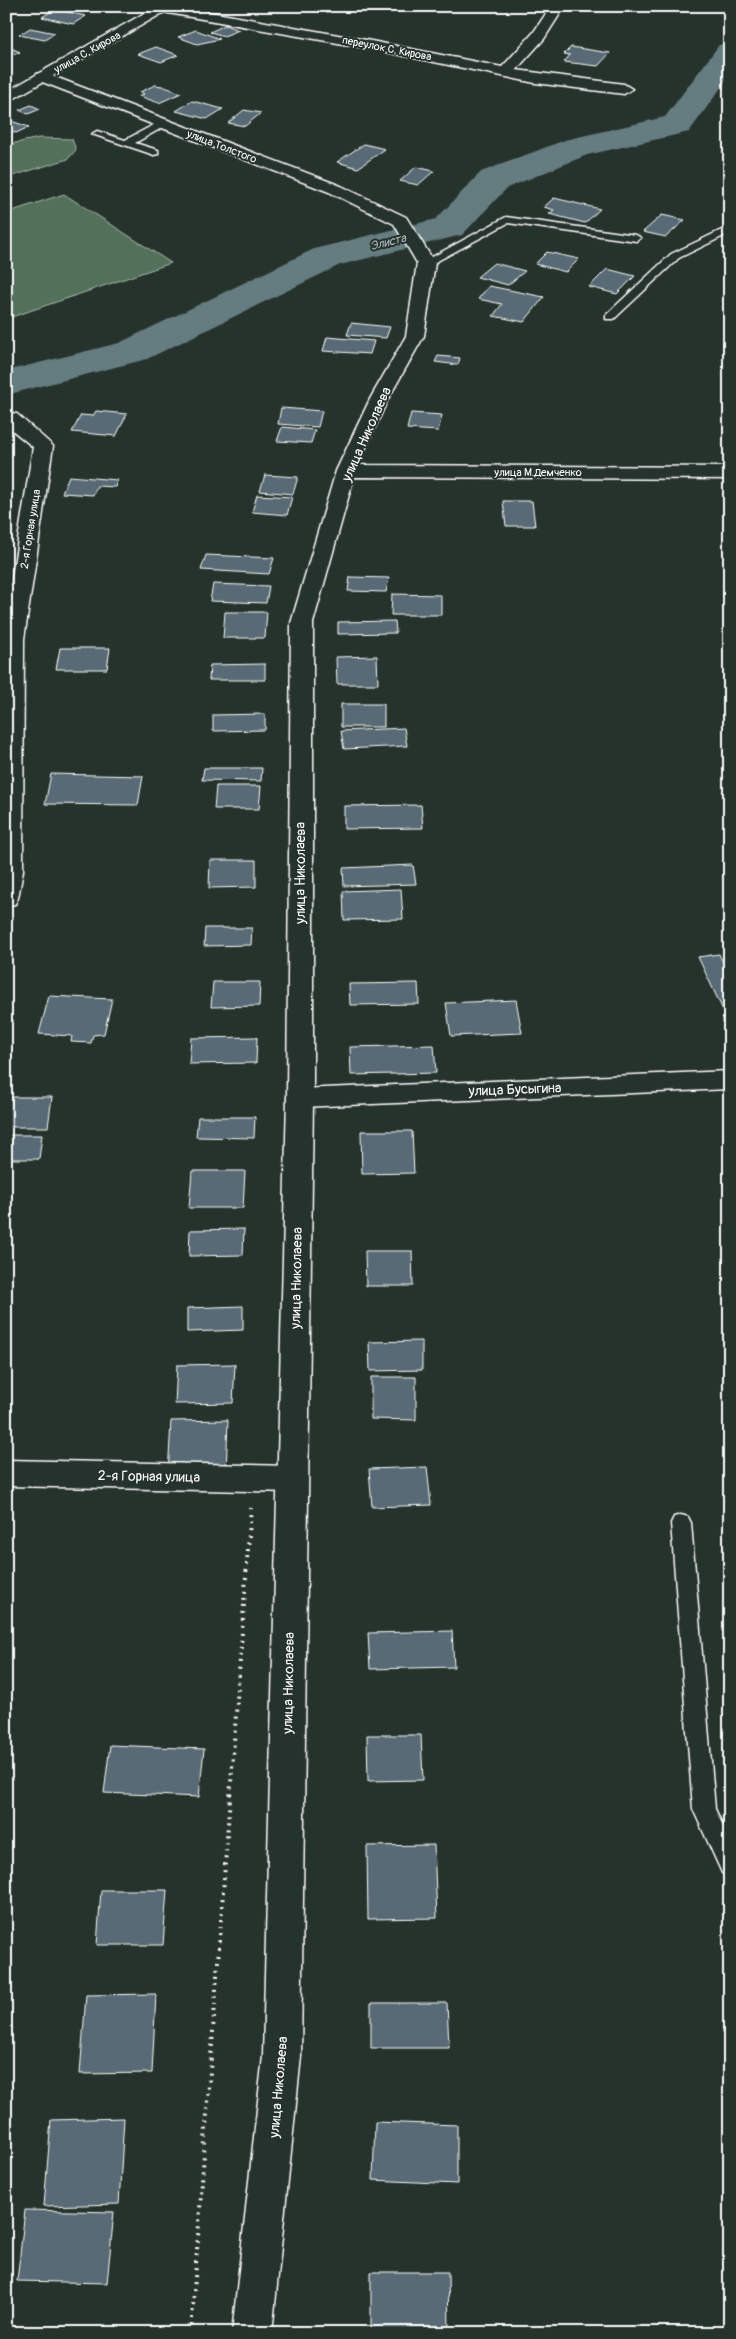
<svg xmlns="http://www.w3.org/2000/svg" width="736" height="2339" viewBox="0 0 736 2339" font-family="Pangolin,sans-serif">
<rect width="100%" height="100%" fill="#26332d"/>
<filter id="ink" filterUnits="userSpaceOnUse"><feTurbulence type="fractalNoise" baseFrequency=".02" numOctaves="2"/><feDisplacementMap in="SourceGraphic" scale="10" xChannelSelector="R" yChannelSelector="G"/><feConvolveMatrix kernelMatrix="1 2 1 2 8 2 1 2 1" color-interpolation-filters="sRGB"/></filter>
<g filter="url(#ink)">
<path fill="#52715a" stroke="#a8b8ac" d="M39,138l33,1 4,11 -8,9 -62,19v-33z
M64,194l107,69 -165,56v-106z"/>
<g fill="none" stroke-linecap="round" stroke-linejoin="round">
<path fill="#657b81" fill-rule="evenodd" d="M730,42v33l-41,57 -102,23 -80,33 -45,47 -122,30 -193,94 -141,36v-24l113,-28 195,-94 122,-30 45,-47 84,-32 100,-23 54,-72z"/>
</g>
<path fill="#586a76" stroke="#fff" d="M318,6h30l-4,4z
M55,9l31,7 -13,8 -31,-7z
M225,25l14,5 -15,6 -14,-4z
M30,28l25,5 -10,7 -26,-5z
M196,30l24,9 -23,5 -19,-7z
M6,46l14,6 -14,5z
M156,47l22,8 -17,7 -23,-8z
M571,47l39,6 -12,13 -34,-4 6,-7 -6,-1z
M155,85l7,1 19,7 -22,10 -20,-7 5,-2 -4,-2z
M192,101l31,8 -16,10 -31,-8z
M31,105l9,4 -12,5 -9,-4z
M244,110l17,3 -16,13 -17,-3z
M6,120h2l21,7 -13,6 -10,-4z
M364,144l21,5 -27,19 -21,-6z
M416,167l18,4 -16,14 -18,-4z
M554,198l46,11 -15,14 -36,-9 5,-4 -10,-3z
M662,215l23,5 -19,17 -23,-5z
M547,252l32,7 -13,13 -31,-8z
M494,263l31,8 -17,14 -31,-8z
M607,269l28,7 -18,18 -28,-7z
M489,286l55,11 -20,25 -31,-6 9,-12 -24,-5z
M351,323l39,4 -4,11 -39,-3z
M327,337l47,4 -4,13 -47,-3z
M438,356l22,2 -2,7 -23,-3z
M281,408l41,3 -4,16 -40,-3z
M96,411l31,3 -11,22 -44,-4 9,-17 12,1z
M411,413l31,2 -4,16 -31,-2z
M282,427l33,3 -4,13 -34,-2z
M265,475l33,2 -5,17 -33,-3z
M69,476l48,4 -2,7 -18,-1 -4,9 -31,-2z
M257,495l35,2 -5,18 -35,-3z
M503,501h29l3,25h-29z
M206,555l68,3 -5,16 -68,-4z
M350,577l39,1 -3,14 -38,-1z
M213,584l56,2 -3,17 -56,-2z
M392,594l49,1v20h-50z
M225,612h42l-2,26h-42z
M395,621l1,12 -58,1v-12z
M60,648h50l-3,21h-51z
M377,656l1,28h-41l-1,-27z
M265,664v16h-56l1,-15z
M341,704h43v23h-43z
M265,714v16l-52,1v-16z
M404,728l3,18 -63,3 -3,-18z
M204,768h58l-1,13 -59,-1z
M51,774l92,2 -5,29 -93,-1z
M216,786h45l-2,23h-45z
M421,805l2,23 -79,1v-23z
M210,860h46v27l-47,1z
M413,865l3,19 -72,2 -1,-18z
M401,889l2,30 -59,1 -1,-29z
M205,928h47l-1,17 -47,1z
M719,954l11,23v48l-32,-68z
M213,982h47l-1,24 -48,1z
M418,983l1,21 -69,1 -1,-21z
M49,996l63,3 -8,35 -11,1 -2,8 -20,-1 1,-6 -33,-2z
M516,1000l6,33 -71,3 -5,-33z
M257,1037l-1,26 -67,1 2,-26z
M434,1045l2,28 -85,2 -1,-28z
M8,1097h44l-4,30h-42z
M198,1117h57l-1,21 -58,-1z
M361,1131h51l2,42 -52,1z
M6,1135h36l-3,24h-33z
M192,1171h53l-2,37h-54z
M244,1229l-1,26 -54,1 1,-26z
M365,1251h47l1,35h-47z
M243,1306v24l-56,2v-24z
M422,1341v29l-52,1 -1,-29z
M235,1364l-2,39 -58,1 2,-39z
M371,1377h45v43l-45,-1z
M228,1420l-2,54 -58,1 3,-54z
M427,1467l4,38 -59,2 -3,-38z
M452,1631l2,36 -84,2 -2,-36z
M367,1735h54l2,45 -55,1z
M110,1745l94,4 -5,48 -95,-4z
M434,1845l3,73 -69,1 -1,-73z
M101,1890h66l-4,55h-66z
M156,1994l-4,79 -72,1 6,-79z
M371,2003h76l2,45h-78z
M124,2118l-5,86 -75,2 7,-86z
M375,2122l82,3v59l-84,-4z
M25,2210l89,2 -7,71 -90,-2z
M371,2272h77l1,61h-78z"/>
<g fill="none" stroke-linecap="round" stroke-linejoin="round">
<g stroke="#fff" stroke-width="3">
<path id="service" d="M163,120l5,3 -1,2 -32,18 23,7v4l-4,1 -62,-21 5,-3 28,9z
M506,217l130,18 5,3 -5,3 -128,-18 -78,42h-8l-1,-2z
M730,226v7l-51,25 -65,61h-8v-4l65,-61z
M681,1515l7,2 3,6 24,286 15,32v35l-8,-3 -29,-64 -22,-286 3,-6z"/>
</g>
<g stroke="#fff" stroke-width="3">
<path id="minor" d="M144,6h33l189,34 136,27 31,-34 18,-27h14l-21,33 -28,31 108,14 8,5 -8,5 -89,-11 -169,-35 -215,-38z
M6,412l11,2 36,32 -29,193 -1,232 -5,27 -3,6 -9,2v-292l27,-167 -27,-22z
M730,1071v18l-430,18 -9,-2 -4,-7 4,-7 9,-2z
M6,1460l286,6 11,4 4,9 -4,9 -11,4 -286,-6z"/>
</g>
<g stroke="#fff" stroke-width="3">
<path id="tertiary" d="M42,72l299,114 65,31 29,46 -11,73 -36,63 -30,66 372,2v12l-376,-2 -41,146v475l-12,958 -29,277h-40l31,-277 24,-958 4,-475 45,-152 34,-72 36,-63 11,-73 -23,-39 -65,-32 -292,-112 -3,-3 3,-3z"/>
</g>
<g stroke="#fff" stroke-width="3">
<path id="secondary" d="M157,6h18l-169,97v-11z"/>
</g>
<path stroke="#fff" stroke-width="4" stroke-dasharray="2 5" stroke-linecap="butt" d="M191,2333l60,-825"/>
<use href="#service" fill="#26332d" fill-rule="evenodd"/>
<use href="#minor" fill="#26332d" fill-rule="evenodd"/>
<use href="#tertiary" fill="#26332d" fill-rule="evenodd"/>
<use href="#secondary" fill="#26332d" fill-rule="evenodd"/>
</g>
</g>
<g text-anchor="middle" stroke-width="4" stroke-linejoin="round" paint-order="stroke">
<g font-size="11" fill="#fff" stroke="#26332d">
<text transform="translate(387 48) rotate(11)" y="4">переулок С. Кирова</text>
<text transform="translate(87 52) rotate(-29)" y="4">улица С. Кирова</text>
<text transform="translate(222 146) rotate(21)" y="4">улица Толстого</text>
<text x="538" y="476">улица М.Демченко</text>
<text transform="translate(30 529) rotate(-81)" y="4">2-я Горная улица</text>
</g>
<g font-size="12" font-style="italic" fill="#b2bdc0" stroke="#26332d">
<text transform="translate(388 242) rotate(-14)" y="4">Элиста</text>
</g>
<g font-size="14" fill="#fff" stroke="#26332d">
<text transform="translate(366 434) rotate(-66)" y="5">улица Николаева</text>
<text transform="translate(300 873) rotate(-90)" y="5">улица Николаева</text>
<text transform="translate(515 1089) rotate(-2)" y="5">улица Бусыгина</text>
<text transform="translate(296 1278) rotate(-89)" y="5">улица Николаева</text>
<text transform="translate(149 1476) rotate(1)" y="5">2-я Горная улица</text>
<text transform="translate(288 1683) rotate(-89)" y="5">улица Николаева</text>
<text transform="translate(278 2087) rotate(-85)" y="5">улица Николаева</text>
</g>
</g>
<rect width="736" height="2339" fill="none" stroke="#26332d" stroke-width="25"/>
<rect x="12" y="12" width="711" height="2314" fill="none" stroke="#fff" stroke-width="2" filter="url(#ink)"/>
</svg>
